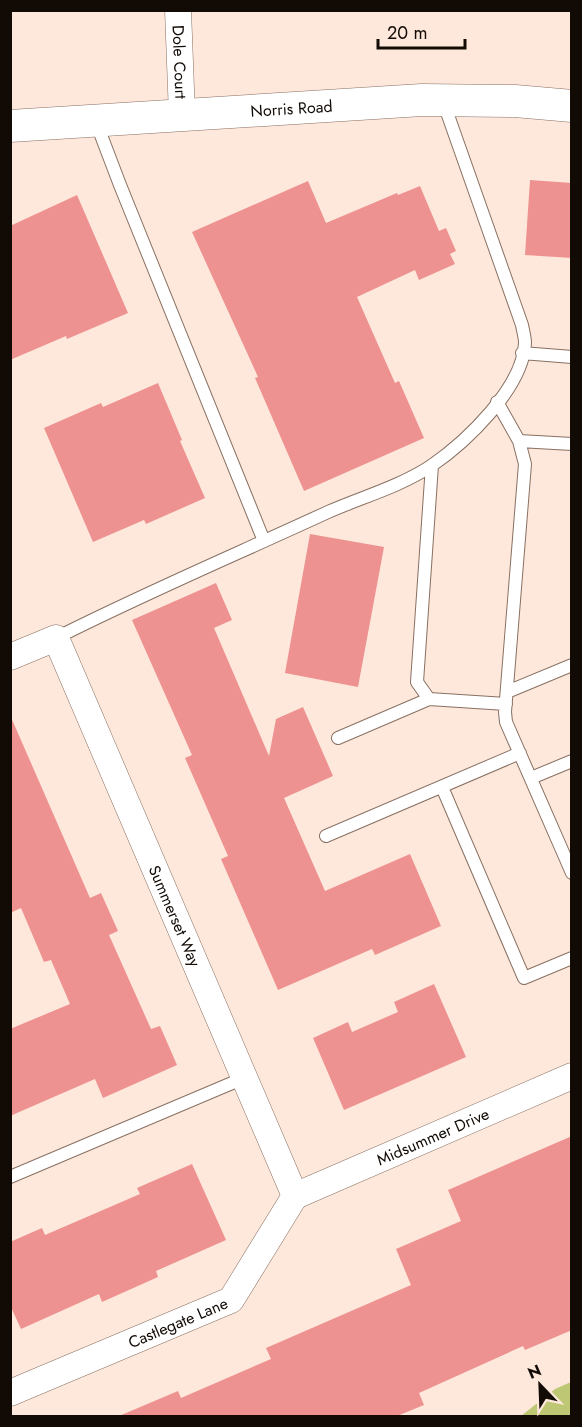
<svg xmlns="http://www.w3.org/2000/svg" width="582" height="1427" viewBox="0 0 582 1427" font-family="Jost,sans-serif">
<rect width="100%" height="100%" fill="#fee8db"/>
<path fill="#bec774" d="M571,1382v34h-50l34,-27z"/>
<path fill="#ee9291" d="M530,180l42,3v75l-47,-3z
M308,181l18,42 71,-30 1,2 22,-9 19,45 7,-3 10,23 -6,3 5,10 -36,16 -4,-10 -58,27 38,86 4,-2 25,57 -120,53 -49,-113 3,-1 -66,-145z
M77,195l51,118 -61,26 -1,-3 -56,24v-134z
M158,383l24,57 -2,1 25,57 -59,26 -2,-4 -51,22 -49,-114 57,-25 2,4z
M310,534l74,13 -26,140 -73,-14z
M216,583l16,37 -18,8 55,128 7,-37 27,-12 30,69 -49,22 41,93 85,-37 31,72 -66,29 -3,-6 -94,41 -57,-131 7,-3 -43,-98 7,-3 -60,-135z
M10,715l80,183 11,-5 17,38 -9,4 42,94 9,-3 17,39 -74,33 -8,-19 -85,37v-87l60,-25 -19,-44 -7,2 -23,-54 -11,5z
M434,984l32,73 -122,53 -31,-72 35,-16 4,10 46,-20 -4,-10z
M572,1136v194l-47,20 -2,-4 -104,47 5,12 -27,11h-278l59,-25 3,7 90,-39 -5,-11 145,-63 -15,-36 65,-28 -13,-31z
M192,1164l34,76 -70,31 2,6 -56,25 -3,-8 -78,35 -11,-24v-63l32,-14 3,7 95,-41 -3,-6z"/>
<g fill="none" stroke-linecap="round" stroke-linejoin="round">
<g stroke="#887062" stroke-width="14">
<path id="service" d="M96,122l24,63 144,356
M522,353l50,4
M497,402l22,39 6,23 -20,248 1,10 66,151
M519,441l53,3
M432,465l-15,217 12,17 77,5
M56,638c89,-45 181,-84 272,-126 34,-15 71,-25 103,-46 35,-24 92,-78 94,-123 0,-6 -2,-12 -3,-18l-79,-224
M507,692l65,-27
M338,738l91,-39
M531,778l41,-17
M442,787l82,191 48,-20
M326,836l194,-83
M10,1177l234,-99"/>
</g>
<g stroke="#887062" stroke-width="27">
<g id="minor">
<path id="s1" d="M178,10l4,105"/>
<path id="s2" d="M10,657l46,-19 239,558"/>
<path id="s3" d="M295,1196l277,-120"/>
<path id="s4" d="M10,1393l221,-93 64,-104"/>
</g>
</g>
<g stroke="#887062" stroke-width="33">
<g id="tertiary">
<path id="s5" d="M10,126l412,-26 93,1 57,5"/>
</g>
</g>
<use href="#service" stroke="#fff" stroke-width="12"/>
<use href="#minor" stroke="#fff" stroke-width="26"/>
<use href="#tertiary" stroke="#fff" stroke-width="32"/>
</g>
<g text-anchor="middle" stroke-width="4.5" stroke-linejoin="round" paint-order="stroke">
<g font-size="16" fill="#120a05" stroke="#fee8db">
<text dy="6" stroke="none"><textPath href="#s1" startOffset="52">Dole Court</textPath></text>
<text dy="6" stroke="none"><textPath href="#s5" startOffset="282">Norris Road</textPath></text>
<text dy="6" stroke="none"><textPath href="#s2" startOffset="352">Summerset Way</textPath></text>
<text dy="6" stroke="none"><textPath href="#s3" startOffset="150">Midsummer Drive</textPath></text>
<text dy="6" stroke="none"><textPath href="#s4" startOffset="182">Castlegate Lane</textPath></text>
</g>
</g>
<rect width="582" height="1427" fill="none" stroke="#120a05" stroke-width="24"/>
<g transform="translate(540 1385) rotate(337)" stroke="#fee8db" stroke-width="4.5" paint-order="stroke">
<path d="M0-4.5L10 22L0 15L-10 22Z" fill="#120a05"/>
<text y="-9" font-size="16" font-weight="bold" text-anchor="middle" fill="#120a05">N</text>
</g>
<path d="M378 39v9h87v-9" fill="none" stroke="#120a05" stroke-width="3"/>
<text x="387" y="39" font-size="18" fill="#120a05" stroke="#fee8db" stroke-width="4.5" paint-order="stroke">20 m</text>
</svg>
